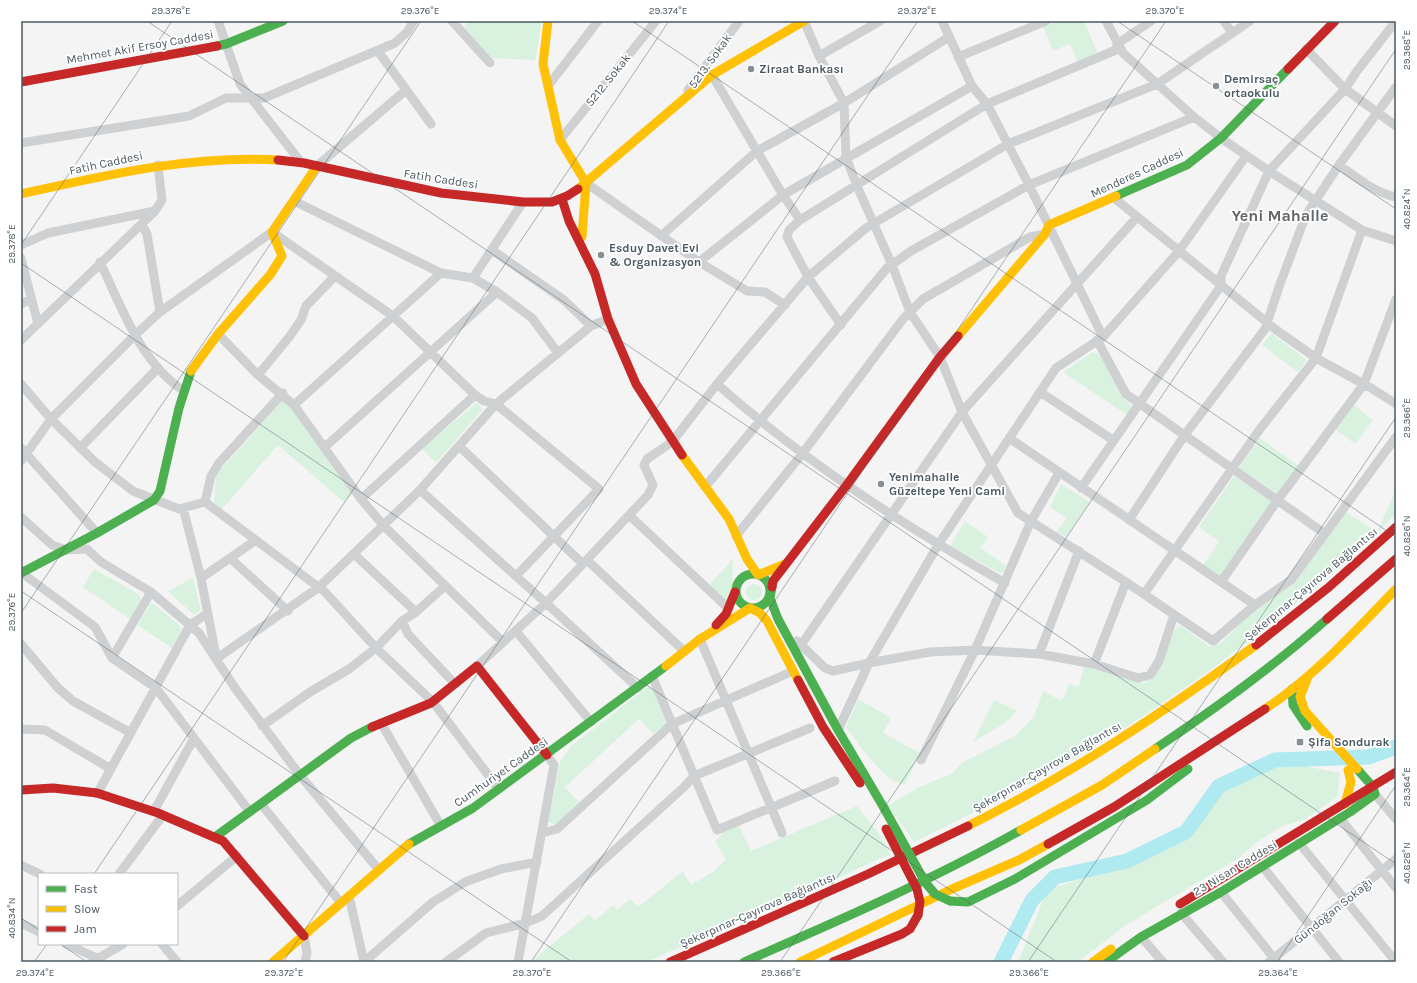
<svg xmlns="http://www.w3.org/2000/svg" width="1417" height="983" viewBox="0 0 1417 983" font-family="Karla,sans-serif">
<rect width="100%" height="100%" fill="#f4f4f4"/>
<path fill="#d9f2e0" d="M469,21h73l-7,39 -44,-2 -27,-31z
M1058,21h26l14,33 -20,8 -8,-18 -17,7 -10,-24z
M1271,333l36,27 -9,12 -36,-27z
M1093,352l9,4 20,41 11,10 -6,8 -64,-43z
M283,400l9,9 60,85 -8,8 -66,-57 -56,64 -8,-6 2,-28z
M476,403l7,6 -47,54 -14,-14z
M1354,405l19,15 -18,24 -19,-14z
M1260,438l39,28 -20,29 -40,-27z
M1234,476l38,26 -52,75 -17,-12 16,-23 -20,-15z
M1061,484l29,18 -24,35 -9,-5 9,-14 -16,-11z
M1396,490v24c-81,79 -170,148 -265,210 -68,44 -143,82 -217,118l-26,-36 29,-18 34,-14 11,-11 54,-28 18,-18 9,-26 19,10 7,-17 10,3 5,-22 60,18 7,-5 26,-52h4l29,21 12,-5 34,-34 37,-23 53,-73 31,20z
M965,521l23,16 -7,11 25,18 -4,8 -52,-28z
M733,559l-1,34 -5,9 -18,-17z
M94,569l46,26 1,5 -11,19 -47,-32z
M193,578l8,32 -7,5 -26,-24z
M746 592a8 8 0 1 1 16 0a8 8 0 1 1-16 0Z
M150,604h4l26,22 1,6 -9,16 -34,-23z
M648,687l5,1 14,35 -14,11 -14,-15 -74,68 15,16 -23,22 -9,-3 12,-60 10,-15z
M858,699l33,19 -8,15 37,20 -15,31c-21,0 -46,-41 -59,-56z
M994,700l23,11 -12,12 -32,19z
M1294,764l46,9 -3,24 -32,22 -22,7 -29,18 -15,14 -113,67 -48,37h-60l29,-72 77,-25 49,-23 29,-22 21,-30 37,-19z
M857,806l23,29 10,19 -102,47h-4l-138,61h-116l59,-48 6,7 18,-16 4,5 13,-11 8,8 45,-36 8,14 23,-14 12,-12 -11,-17 9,-10 14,-8 13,27z"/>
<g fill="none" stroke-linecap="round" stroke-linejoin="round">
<path stroke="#aeeaf0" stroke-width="15" d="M1001,962l31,-62 23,-23 72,-16 59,-29 33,-46 56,-26 94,-3 27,-10"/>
<path stroke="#ced0d2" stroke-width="9" d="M218,21l22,63 60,77
M452,21l38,42
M804,21l15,35 25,47 2,54 11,29 35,79 18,47 30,45 22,55 56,101 108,69 87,59 42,-36 36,-25 105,-143
M942,21l30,65 15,18 42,81 74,152
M1106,21l17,32 71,64 27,21 48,33 93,59 34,11
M1224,21l8,12
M1306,49l39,40 51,37
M378,51l53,73
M819,56l61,-35
M958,57l88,-36
M712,75l71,120 17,25 -11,10 -2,7 21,40 33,48
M548,86l50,-65
M688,90l51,-69
M560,140l96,-119
M21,143l168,-27 37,-18h38l131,-55 12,-11 7,-11
M1339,165c18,13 35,27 57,32
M317,166l89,-76
M586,183l113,79 48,29 18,1 20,13
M1113,197l162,132 41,29 55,30 25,16
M294,201l147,72 32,5 24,14 35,26 26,35
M800,220l187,-116 129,-54 1,-6 34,-23
M142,225l5,9 13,78
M661,236l96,-85 87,-48 105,-66
M21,245l27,-12 107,-22
M492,250l72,50 27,26
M21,258l17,66
M100,262c22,46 40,100 84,129
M699,262l84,-67 189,-109
M473,278l50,-76
M21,304l10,-5
M218,334l40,41 36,30 67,94 23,27 119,116
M21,340l134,-129 7,-11 -4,-35
M1097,340l29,54 198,139
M258,375l32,-39 11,-16 5,-14 29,-30
M21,384l30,35 44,43 38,29 46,18 26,-7 6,-26 8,-13 64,-70
M717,384c88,78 186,141 288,199
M1040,392l73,48
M294,405l147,-132
M1009,438l246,167
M459,446l124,118
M325,447l172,-155
M21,448l76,85
M80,448l78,-80
M21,461l30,-42 83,-83 26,-24 112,-80 121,84 82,79 9,6 12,3 103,85 -83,87
M705,487l182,-219 24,-17 118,-66 165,-68
M1081,488l137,-198 3,-5v-9l48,-105 76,-82 12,-18 39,-50
M420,490l126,113 92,85
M361,499l114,-104
M205,502l120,90 51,56 57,54 65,86
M183,508l18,70 15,78
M629,515l100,94
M21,517l31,28 14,5 21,-1 14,13 50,30 48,41 36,55 64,86 80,96
M1129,520l55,-84 81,-107 15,-45 26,-69 33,-50 57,-78
M736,536l66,-82 101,-135 20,-20 107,-62 15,-3
M355,555l61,57
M230,558l58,53
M587,560l97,91
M22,573l73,54 17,31 44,30 94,124
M201,578l55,-38
M1221,582l56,-81 87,-117 32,-85
M1144,594l116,-165 56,-71 46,-128
M402,621l6,13 47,50
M516,631l75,91
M700,639l82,194
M797,641l28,27 8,3 36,-8 61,-11 45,-2 64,4 55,10 44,14 12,-3 9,-14 15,-46
M21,644l37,44 15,13 58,32
M801,645l161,-233 175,-195
M1039,654l40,-103
M112,658l39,-66
M216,659l103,-72 101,-97 76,-86 95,-78 17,-7
M1094,664l32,-82
M477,666l69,-63 102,-108 5,-10 -9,-20 3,-6 25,-17 45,-58 91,-107 58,-49 142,-84 149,-60 93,-63
M652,676l65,154 118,-49
M381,723l60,103
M262,726l48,-34 39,-23 27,-21 26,-27 14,-9 29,-26
M21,729l24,1 66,39
M838,730l31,-67 69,-118 118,-177 47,-31 76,-86 67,-95
M921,760l54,-110 56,-129 28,-48
M97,794l93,-169 18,-12
M1375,794l21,25
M261,804l80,99
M154,811l39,-71
M1340,818l56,70
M542,833l15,-4 115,-105 121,-53
M1299,843l97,119
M21,865l19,9
M1262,866l77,96
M119,874l44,-59
M1221,892l56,70
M349,896l15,66
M177,906l60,-50
M1181,913l42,49
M21,923l18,9
M304,936l3,17 -2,9
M1141,937l22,25
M66,944l31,14
M162,944l15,18
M92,962l31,-18
M364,962l69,-60 32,-20 36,-13 36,-7
M446,962l40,-29 40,-10 16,-7 142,-129 10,-11 116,-48
M518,962l36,-197 -7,-10
M1269,962l127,-103"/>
<path stroke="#4caf50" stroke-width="9" d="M217,46l9,-2 57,-23
M1116,196l71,-31 34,-27 67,-69
M21,573l76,-40 57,-33 6,-9 19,-83 12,-37
M736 591a17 17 0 1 1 34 0a17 17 0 1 1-34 0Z
M772,587l-2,11 8,21 60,111 46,78
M1292,689l1,16 14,21
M1155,749c60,-40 118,-82 172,-130
M215,837l136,-99 21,-11
M409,844l64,-36 193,-142
M950,901l18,1 47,-23 132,-79 41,-31
M744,962c94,-41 188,-82 277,-132
M1106,962l35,-25 80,-45 129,-80 25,-18 -2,-7 -16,-18"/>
<path stroke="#ffc107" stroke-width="9" d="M548,21l-5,43 17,76 26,43
M578,189l134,-114 92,-54
M21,194c85,-19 169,-39 257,-34
M582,237l4,-54
M958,336l87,-102 4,-9 67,-29
M191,371l27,-37 52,-59 12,-19 -10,-24 45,-66
M682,455l47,64 18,40 11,16 27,-11
M666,666l34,-27 50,-31 10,5 7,8 31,59
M1308,677l-8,20 5,14 52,58
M1265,709c49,-32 90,-78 131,-120
M1345,804l6,-22 -3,-12
M968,826c102,-51 196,-114 288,-181
M1021,830l81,-45 53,-36
M273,962l136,-118
M800,962l152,-73 67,-29 29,-16
M1093,962l18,-13"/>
<path stroke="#c62828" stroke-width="9" d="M1288,69l47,-48
M21,82l196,-36
M278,160l26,3 137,30 82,9h29l15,-6 11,-7
M562,199l7,22 26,53 13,45 28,65 46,71
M772,587l1,-6 73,-95 94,-129 18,-21
M1327,619l69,-60
M716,625l10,-11 9,-22
M1256,645l73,-58 67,-60
M798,680l25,47 37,56
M372,727l59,-24 46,-37 70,89
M21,790l32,-2 44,5 61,20 65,28 81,95
M1048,844l66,-37 151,-98
M1180,904l216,-132
M670,962l198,-88 100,-48
M833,962l69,-28 8,-5 8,-14"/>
<path stroke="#4caf50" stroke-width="9" d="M884,808l41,74 10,12 15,7"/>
<path stroke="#c62828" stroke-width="9" d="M886,829l31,60 3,13 -2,13"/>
</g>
<path fill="none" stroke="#4a5961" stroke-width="1" stroke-opacity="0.45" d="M147,21l1249,843M632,21l764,516M1117,21l279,188M21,245l151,-224M21,263l1036,699M21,591l551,371M21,613l400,-592M94,874l575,-853M21,918l18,12M60,944l27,18M34,962l13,-18M283,962l635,-941M531,962l635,-941M780,962l616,-913M1028,962l368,-545M1277,962l119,-177"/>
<g fill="#868f94" stroke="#fff" stroke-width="1.5">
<circle cx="751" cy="69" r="4"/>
<circle cx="1216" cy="86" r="4"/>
<circle cx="601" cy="255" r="4"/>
<circle cx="881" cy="484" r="4"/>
<rect x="1296" y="738" width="8" height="8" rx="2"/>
</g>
<g text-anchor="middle" stroke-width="3.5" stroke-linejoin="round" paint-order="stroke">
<g font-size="12" fill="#4a5961" stroke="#fff">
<text transform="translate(140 47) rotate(-10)" y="4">Mehmet Akif Ersoy Caddesi</text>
<text transform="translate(710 61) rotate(-54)" y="4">5213. Sokak</text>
<text transform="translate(608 80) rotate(-51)" y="4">5212. Sokak</text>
<text transform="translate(106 163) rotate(-12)" y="4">Fatih Caddesi</text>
<text transform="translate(1137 173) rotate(-25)" y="4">Menderes Caddesi</text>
<text transform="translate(441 179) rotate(9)" y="4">Fatih Caddesi</text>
<text transform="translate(1311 584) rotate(-40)" y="4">Şekerpınar-Çayırova Bağlantısı</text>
<text transform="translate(1047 767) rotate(-30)" y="4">Şekerpınar-Çayırova Bağlantısı</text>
<text transform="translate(501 772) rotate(-35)" y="4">Cumhuriyet Caddesi</text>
<text transform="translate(1235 868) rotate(-31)" y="4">23 Nisan Caddesi</text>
<text transform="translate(758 910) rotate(-24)" y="4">Şekerpınar-Çayırova Bağlantısı</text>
<text transform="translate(1333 911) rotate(-39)" y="4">Gündoğan Sokağı</text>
</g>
<g font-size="12" font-weight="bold" fill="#4a5961" stroke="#fff" text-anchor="start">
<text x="759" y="73">Ziraat Bankası</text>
<text x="1224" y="83">Demirsaç<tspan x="1224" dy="14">ortaokulu</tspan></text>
<text x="609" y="252">Esduy Davet Evi<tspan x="609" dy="14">&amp; Organizasyon</tspan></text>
<text x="889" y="481">Yenimahalle<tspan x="889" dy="14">Güzeltepe Yeni Cami</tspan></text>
<text x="1308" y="746">Şifa Sondurak</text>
</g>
<g font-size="16" font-weight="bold" fill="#5f6468" stroke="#fff">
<text x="1280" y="221">Yeni Mahalle</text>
</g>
</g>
<rect width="1417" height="983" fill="none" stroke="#ffffff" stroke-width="44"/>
<rect x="38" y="873" width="140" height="72" fill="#ffffff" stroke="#b7bdc0"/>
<rect x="46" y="886" width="20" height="6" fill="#4caf50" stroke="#b7bdc0"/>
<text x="74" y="893" font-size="12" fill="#4a5961">Fast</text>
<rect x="46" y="906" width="20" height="6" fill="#ffc107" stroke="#b7bdc0"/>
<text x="74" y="913" font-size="12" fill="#4a5961">Slow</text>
<rect x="46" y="926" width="20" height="6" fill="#c62828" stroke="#b7bdc0"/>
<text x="74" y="933" font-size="12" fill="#4a5961">Jam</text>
<rect x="22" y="22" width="1373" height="939" fill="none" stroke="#4a5961" stroke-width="1.5"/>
<g font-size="10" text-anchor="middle" fill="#4a5961">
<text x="171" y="14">29.378°E</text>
<text x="420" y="14">29.376°E</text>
<text x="668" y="14">29.374°E</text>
<text x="917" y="14">29.372°E</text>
<text x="1165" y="14">29.370°E</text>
<text transform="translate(1406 50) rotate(-90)" y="4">29.368°E</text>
<text transform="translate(1406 209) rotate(-90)" y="4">40.824°N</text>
<text transform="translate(11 244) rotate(-90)" y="4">29.378°E</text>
<text transform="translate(1406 418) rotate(-90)" y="4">29.366°E</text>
<text transform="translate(1406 536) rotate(-90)" y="4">40.826°N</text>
<text transform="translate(11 612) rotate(-90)" y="4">29.376°E</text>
<text transform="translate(1406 787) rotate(-90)" y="4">29.364°E</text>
<text transform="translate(1406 863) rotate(-90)" y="4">40.828°N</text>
<text transform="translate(11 918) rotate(-90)" y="4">40.834°N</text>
<text x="35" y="976">29.374°E</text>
<text x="284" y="976">29.372°E</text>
<text x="532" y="976">29.370°E</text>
<text x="781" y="976">29.368°E</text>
<text x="1029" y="976">29.366°E</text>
<text x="1278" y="976">29.364°E</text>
</g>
</svg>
